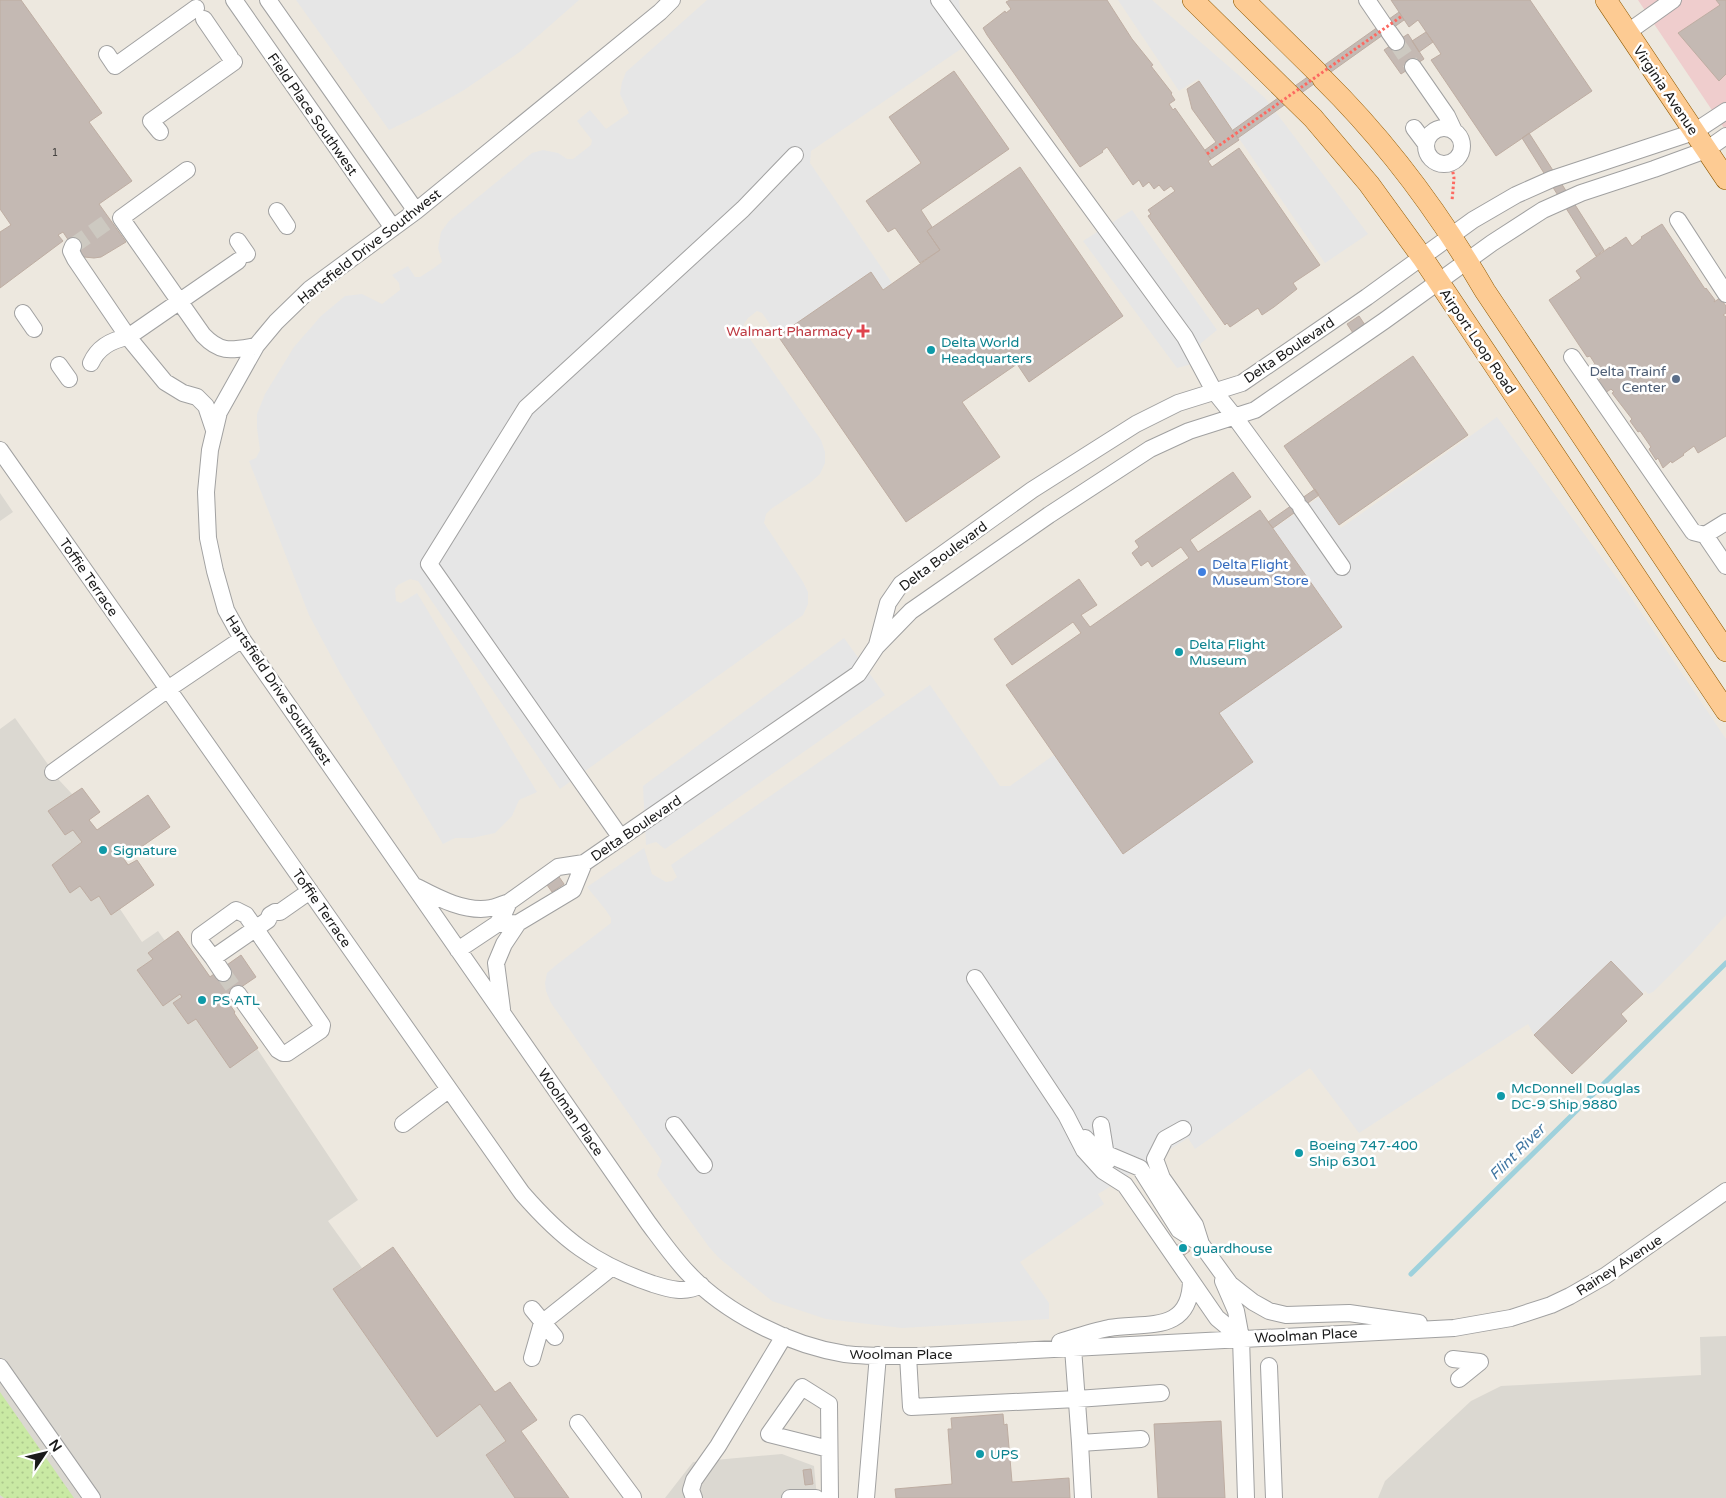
<svg xmlns="http://www.w3.org/2000/svg" width="1726" height="1498" viewBox="0 0 1726 1498" font-family="'Varela Round',sans-serif">
<defs>
<pattern id="grass-dots" width="8" height="8" patternUnits="userSpaceOnUse" patternTransform="scale(1.25)"><rect width="8" height="8" fill="#c9e9a3"/><path d="M2 2h.1M6 6h.1" fill="none" stroke="#acc78c" stroke-width="1.8" stroke-linecap="round"/></pattern>
</defs>
<rect width="100%" height="100%" fill="#ede8df"/>
<path fill="#efcdcd" d="M1638,0h88v131z"/>
<path fill="#dbd8d1" d="M0,493l13,19 -13,9z
M15,718l44,62 13,14 10,-6 18,24 -11,8 8,10 51,-35 22,32 -46,32 5,6 8,-5 17,25 -34,24 22,33 16,-11 7,10 13,-10 32,45 31,-21 15,22 -31,21 10,14 -1,2 124,186 -30,21 34,47 -29,21 103,147 44,-32 26,37 -20,15 29,42h-515v-769z
M1726,1336v162h-348l7,-17 86,-80 30,-15 200,-11 -1,-38z
M782,1454l32,12 3,32h-152l28,-36z"/>
<path fill="url(#grass-dots)" d="M0,1392l74,106h-70l-4,-3z"/>
<path fill="#e6e6e6" d="M296,0h283l-58,51 -57,39 -46,26 -29,14z
M707,0h252l2,22 13,18 -163,111 -1,12 82,120 -9,7 -12,-18 -93,64 -16,-23 -5,-2 -9,7 -4,6 -1,5 78,111 4,12v11l-5,11 -9,8 -40,27 -5,5 -2,9 39,59 5,10v12l-5,11 -243,174 -142,-208 -8,-2 -12,6 -3,4 1,12 5,2 16,-10 120,199 -18,8 -7,16 -17,17 -23,5h-17l-12,6 -103,-171 -31,-58 -60,-154 7,-3 4,-8 -3,-22v-14l8,-20 29,-47 27,-31 24,-20 17,-2 20,10 18,-14 -1,-7 -7,-8 16,-9 7,11h5l14,-9 8,-6 -4,-14 3,-16 8,-11 83,-68 11,-3 15,3 9,6h6l18,-14 1,-5 -15,-19 13,-11 16,19 23,-16 -9,-19 2,-12 4,-10z
M1118,0h34l113,98 103,136 -43,29 -127,-184 -19,12z
M1132,210l85,120 -16,13 -2,7 4,11 -26,7 -94,-127z
M1497,417l131,176 98,146v176l-34,38 -39,39 -5,2 -3,-4 -2,4 -109,41 -6,-11 -169,109 -49,-65 -115,81 -7,-11 -90,56 6,10 -84,58 29,41v16l-147,9 -76,-9 -54,-18 -53,-43 -10,-11 -52,-72 5,-14 -111,-158 -5,-12 -1,-8 2,-10 8,-7 56,-43v-5l-6,-9 -18,-22 57,-39 8,26 14,8 6,-1 5,-4 -6,-12 259,-180 70,101h10l44,-31 69,98 130,-91 -34,-49 123,-86 -69,-98 46,-32 22,31z
M844,638l41,57 -220,154 -9,-7 -10,3 -3,-59z"/>
<g fill="none" stroke-linecap="round" stroke-linejoin="round">
<path stroke="#9ed1dc" stroke-width="5" d="M1411,1274l315,-311"/>
</g>
<path fill="#c4b9b3" stroke="#beada2" d="M0,0h21l81,113 -13,9 43,59 -33,23 27,38 -25,15 -7,1 -10,-1 -9,-7 -12,-18 -5,3 5,6 -63,47v-56l11,-7 -11,-16z
M1010,0h97l25,39 21,26 -2,1 21,27 -1,1 4,6 -6,4 4,6 2,-2 36,51 -3,2 4,6 27,-19 81,117 -27,18 4,6 -23,18 -12,8 -4,-7 -28,19 -3,-4 -2,2 -77,-109 3,-2 -3,-4 27,-19 -4,-5 -7,5 -5,-6 -5,4 -5,-7 -6,5 -4,-7 -6,5 -26,-38 -5,4 1,1 -23,15 -93,-132 -4,-7 22,-17 1,2 5,-4 -5,-7z
M1391,0h139l62,91 -96,65 -65,-96 10,-6 -8,-12 -15,-22 -9,7z
M1716,0h10v74l-7,7 -41,-48 42,-28z
M1399,12l5,8 -166,118 -5,-8z
M1426,32l7,10 -14,10 -7,-11z
M1408,34l16,25 -23,15 -17,-24z
M954,71l55,78 -88,61 11,17 -5,4 13,19 -20,13 -25,-35 -7,4 -22,-31 55,-38 -32,-46z
M1199,81l40,59 -28,19 -6,-9 11,-8 -24,-33 -5,-20z
M1529,133l75,117 -8,6 -74,-118z
M1020,167l103,149 -94,66 -12,-18 -55,38 38,55 -94,65 -128,-186 93,-64 12,18 57,-40 -13,-19z
M1662,224l43,65 1,-1 9,12 -1,2 6,-4 6,8v7l-3,2 3,2v119l-28,17 -4,-7 -11,8 1,1 -12,8 -1,-2 -8,7 -5,-10 -2,2 -7,-11 2,-2 -11,-16 -2,1 -8,-11 2,-2 -20,-26 2,-1 -3,-3 -6,4 -8,-12 6,-4 -1,-2 -2,1 -7,-11 2,-1 -5,-8 -3,1 -38,-57 32,-22 -5,-7 34,-24v1l16,-11 6,9 10,-8 -1,-1z
M1359,316l6,9 -12,8 -6,-9z
M1413,356l55,79 -129,90 -55,-79z
M1233,472l18,25 -61,43 8,12 62,-42 82,117 -123,86 34,49 -130,92 -117,-169 75,-52 -8,-11 -61,43 -18,-26 85,-60 18,26 -16,10 9,12 99,-69 -8,-11 -29,20 -4,-6 -7,5 -9,-13 7,-6 -4,-6z
M1315,489l4,6 -46,33 -5,-6z
M82,788l18,24 -11,8 8,10 51,-35 22,32 -46,32 4,6 9,-5 17,25 -43,30 -12,-19 -8,5 -11,-15 -10,7 -18,-28 30,-23 -9,-12 -8,5 -17,-24z
M557,874l7,10 -12,8 -7,-10z
M178,931l32,46 31,-22 15,22 -31,21 10,14 -1,1 24,35 -28,20 -34,-49 -8,5 -15,-21 9,-6 -2,-3 -17,12 -26,-36 16,-11 -5,-6z
M1611,961l32,33 -22,20 6,7 -55,53 -38,-39z
M1183,1241l7,10 -7,5 -7,-10z
M393,1247l102,145 15,-10 9,13 18,25 -16,11 48,67h-54l-29,-43 20,-14 -26,-37 -43,33 -104,-148z
M1003,1414l1,11 3,-1 5,58 57,-4 1,20h-174l-1,-9 57,-5 -4,-55h4l-1,-11z
M1221,1421l4,77h-67l-4,-74z
M811,1469l2,15 -8,1 -2,-15z"/>
<g fill="none" stroke-linecap="round" stroke-linejoin="round">
<path stroke="#cdc9c1" stroke-width="16" stroke-dasharray="16 8" stroke-linecap="butt" d="M1396,42l17,25
M73,246l37,-26
M223,973l15,21"/>
<g stroke="#a1a1a1" stroke-width="18">
<path id="minor" d="M234,0l159,228
M268,0l148,211
M672,0l-12,12 -244,199 -106,78 -34,33 -20,24 -37,66 -9,38 -4,42 2,46 7,33 11,39 16,29 407,585c12,16 24,33 38,48 38,41 102,73 158,82 25,3 51,2 76,2l533,-28 57,-10 40,-13 19,-9 35,-20 121,-85
M939,0l246,337 29,54 20,25 63,86
M1367,0l17,25
M204,19l26,38
M1389,32l7,10
M1628,32l45,-32
M107,54l8,12 81,-58
M1413,67l34,49 7,15
M1414,128l12,16
M1426 146a18 18 0 1 1 36 0a18 18 0 1 1-36 0Z
M160,132l-9,-11 83,-59
M187,170l-66,48 82,117c18,19 29,15 53,11
M277,211l10,15
M1678,220l48,74
M238,241l9,13
M73,246l-2,5 4,8 53,78 37,45 18,11 14,4 9,9 8,24
M23,313l11,16
M1572,357l121,175 12,3 21,31
M91,363c7,-16 20,-23 37,-26l110,-76
M59,365l10,14
M0,450l522,743c40,46 72,71 131,91 16,5 32,10 48,1
M1301,508l41,59
M1705,535l21,-13
M877,645l11,-42 13,-19 131,-94 104,-66 42,-21 64,-20 125,-86 106,-77 43,-25 36,-16 142,-47 32,-21
M53,772l115,-83 74,-50
M621,838l-192,-274 97,-156 217,-199 52,-54
M417,887c21,11 49,26 74,21 6,-1 12,-4 18,-6
M497,924l21,-1 55,-33 11,-27
M458,950l39,-26 7,-11 5,-11 49,-35 26,-4 274,-189 18,-27 35,-36 138,-96 101,-66 39,-18 66,-21 129,-89 108,-78 51,-33 38,-17 73,-24 52,-19 20,-14
M213,958l10,15
M975,978l91,137 18,35 19,21 22,14 92,133 24,20
M238,994l40,56 5,3h4l34,-23 1,-5 -76,-110 -10,-5 -36,26v5l13,17 55,-38 2,-5 5,-3h5l30,-21
M502,1009l-6,-46 8,-19 14,-21
M403,1124l45,-34
M674,1125l30,40
M1101,1125l6,37
M1183,1129l-18,10 -10,20 7,19 33,47 6,19 29,40 23,18 16,9 17,4 63,-2 70,10
M1085,1138l10,11 45,19 39,62 22,14
M1223,1281l13,30 5,27 5,160
M532,1309l23,28
M1060,1342c16,-5 33,-11 49,-14 37,-6 81,6 82,-47
M1073,1348l7,95 61,-4
M908,1356l3,51 166,-8 84,-6
M532,1358l10,-35 69,-55
M1453,1359l27,3
M1269,1366l5,132
M0,1367l92,131
M1459,1379l21,-17
M578,1423l55,74
M1080,1443l3,55
M829,1449l-60,-15 33,-47 27,17 1,94
M694,1498l-3,-8 3,-10 24,-34 66,-110
M790,1498h26
M866,1498l12,-143"/>
</g>
<g stroke="#915a00" stroke-width="22">
<path id="major" d="M1193,0l120,118 56,66 53,73 304,454
M1244,0l73,72
M1606,0l120,179
M1323,79c63,62 117,135 162,212l241,360"/>
</g>
<path stroke="#fc6961" stroke-width="3" stroke-dasharray="2.5 2.5" stroke-linecap="butt" d="M1451,162l3,16 -2,23"/>
<use href="#minor" stroke="#fff" stroke-width="16"/>
<use href="#major" stroke="#fdcb93" stroke-width="21"/>
<path stroke="#fc6961" stroke-width="3" stroke-dasharray="2.5 2.5" stroke-linecap="butt" d="M1207,154l195,-138"/>
</g>
<path fill="#e0444e" stroke="#fff" stroke-width="2" d="M860.5 323.5h5v5h5v5h-5v5h-5v-5h-5v-5h5z"/>
<g fill="#0f9aa8" stroke="#fff" stroke-width="2">
<circle cx="931" cy="350" r="5"/>
<circle cx="1179" cy="652" r="5"/>
<circle cx="103" cy="850" r="5"/>
<circle cx="202" cy="1000" r="5"/>
<circle cx="1501" cy="1096" r="5"/>
<circle cx="1299" cy="1153" r="5"/>
<circle cx="1183" cy="1248" r="5"/>
<circle cx="980" cy="1454" r="5"/>
</g>
<circle fill="#5c6f8a" stroke="#fff" stroke-width="2" cx="1676" cy="379" r="5"/>
<circle fill="#3f7fe0" stroke="#fff" stroke-width="2" cx="1202" cy="572" r="5"/>
<g text-anchor="middle" stroke-width="5" stroke-linejoin="round" paint-order="stroke">
<g font-size="11" fill="#444240">
<text x="55" y="156">1</text>
</g>
<g font-size="14" fill="#1a1a1a" stroke="#fff">
<text transform="translate(1666 90) rotate(56)" y="5">Virginia Avenue</text>
<text transform="translate(313 114) rotate(55)" y="5">Field Place Southwest</text>
<text transform="translate(369 246) rotate(-38)" y="5">Hartsfield Drive Southwest</text>
<text transform="translate(1478 341) rotate(56)" y="5">Airport Loop Road</text>
<text transform="translate(1289 350) rotate(-34)" y="5">Delta Boulevard</text>
<text transform="translate(943 556) rotate(-37)" y="5">Delta Boulevard</text>
<text transform="translate(89 577) rotate(55)" y="5">Toffie Terrace</text>
<text transform="translate(279 690) rotate(56)" y="5">Hartsfield Drive Southwest</text>
<text transform="translate(636 828) rotate(-34)" y="5">Delta Boulevard</text>
<text transform="translate(322 908) rotate(55)" y="5">Toffie Terrace</text>
<text transform="translate(571 1112) rotate(55)" y="5">Woolman Place</text>
<text transform="translate(1619 1265) rotate(-33)" y="5">Rainey Avenue</text>
<text transform="translate(1306 1335) rotate(-3)" y="5">Woolman Place</text>
<text x="901" y="1359">Woolman Place</text>
</g>
<g font-size="14" fill="#be3a42" stroke="#fff" text-anchor="end">
<text x="853" y="336">Walmart Pharmacy</text>
</g>
<g font-size="14" fill="#0d838f" stroke="#fff" text-anchor="start">
<text x="941" y="347">Delta World<tspan x="941" dy="16">Headquarters</tspan></text>
<text x="1189" y="649">Delta Flight<tspan x="1189" dy="16">Museum</tspan></text>
<text x="113" y="855">Signature</text>
<text x="212" y="1005">PS ATL</text>
<text x="1511" y="1093">McDonnell Douglas<tspan x="1511" dy="16">DC-9 Ship 9880</tspan></text>
<text x="1309" y="1150">Boeing 747-400<tspan x="1309" dy="16">Ship 6301</tspan></text>
<text x="1193" y="1253">guardhouse</text>
<text x="990" y="1459">UPS</text>
</g>
<g font-size="14" fill="#4e5e75" stroke="#fff" text-anchor="end">
<text x="1666" y="376">Delta Trainf<tspan x="1666" dy="16">Center</tspan></text>
</g>
<g font-size="14" fill="#366cbe" stroke="#fff" text-anchor="start">
<text x="1212" y="569">Delta Flight<tspan x="1212" dy="16">Museum Store</tspan></text>
</g>
<g font-size="15" font-style="italic" fill="#4378a3" stroke="#fff">
<text transform="translate(1517 1152) rotate(-45)" y="5">Flint River</text>
</g>
</g>
<g transform="translate(45 1453) rotate(55)" stroke="#ffffff" stroke-width="4" paint-order="stroke">
<path d="M0-4L9 19L0 12L-9 19Z" fill="#1a1a1a"/>
<text y="-8" font-size="14" font-weight="bold" text-anchor="middle" fill="#1a1a1a">N</text>
</g>
</svg>
